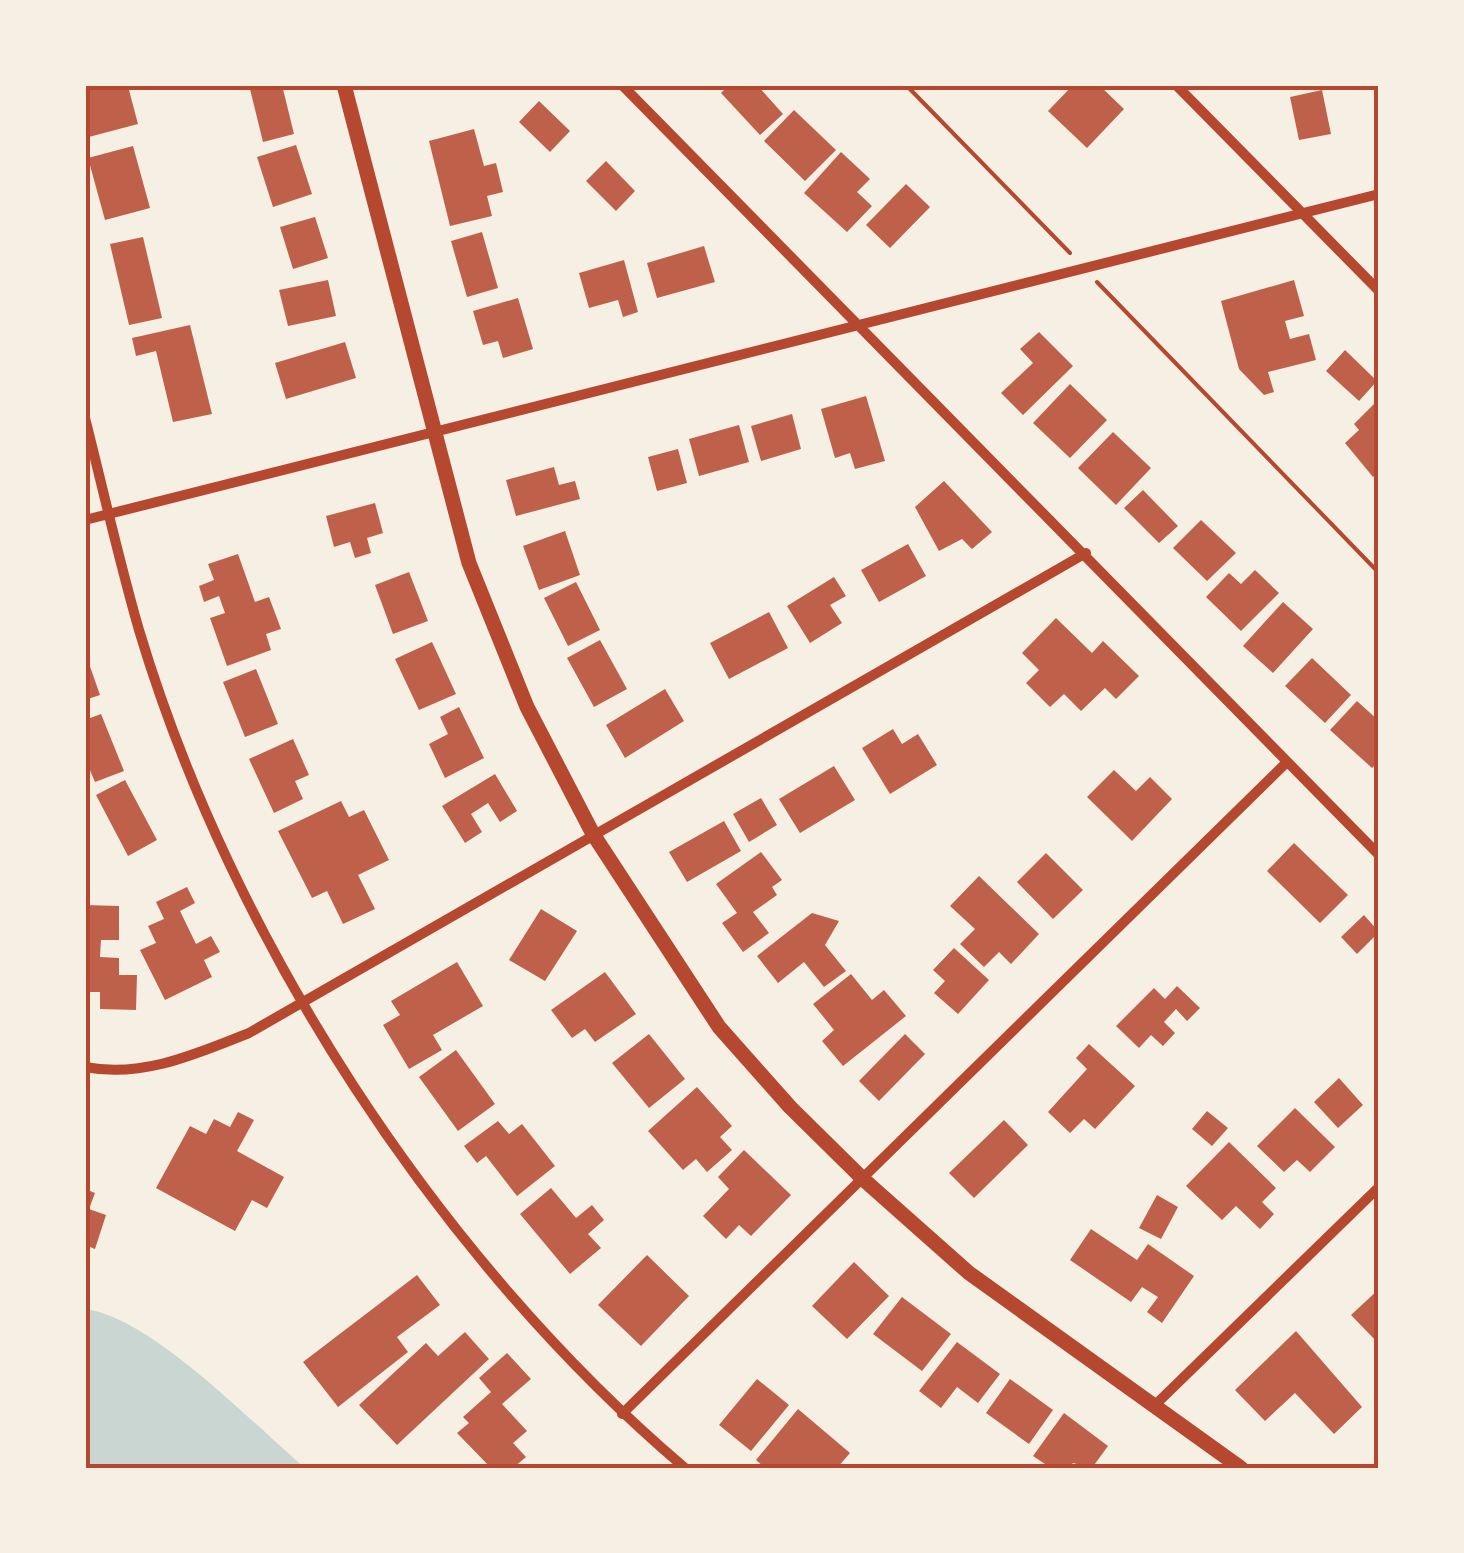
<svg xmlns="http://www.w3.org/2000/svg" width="1464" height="1553" viewBox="0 0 1464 1553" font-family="Lato,sans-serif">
<rect width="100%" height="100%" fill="#f6efe4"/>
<path fill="#c9d6d2" d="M85,1309c66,8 168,115 220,159h-220z"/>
<path fill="#bf614a" d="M85,85h59l-15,5 9,34 -53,14z
M249,85h33l12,49 -31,8z
M729,85h28l26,29 -23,21 -39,-42z
M1073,85h26l25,24 -37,39 -39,-37z
M1322,90l9,44 -32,6 -9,-43z
M539,101l31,30 -20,21 -31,-30z
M794,110l42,40 -31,31 -41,-40z
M474,129l10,37 12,-3 7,29 -16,4 5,20 -42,10 -21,-85z
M296,145l16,49 -39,13 -16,-50z
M133,146l17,62 -45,12 -17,-62z
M841,152l29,27 -13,13 15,14 -25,26 -43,-39z
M606,161l29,30 -19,20 -30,-30z
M906,184l24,23 -40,41 -24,-23z
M315,217l13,41 -35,11 -13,-42z
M482,232l16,56 -31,9 -16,-56z
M143,237l19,81 -33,7 -19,-81z
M704,246l11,36 -58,16 -10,-35z
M624,260l14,52 -15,5 -5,-17 -29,8 -10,-35z
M328,280l8,36 -48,10 -9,-36z
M1294,280l10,36 -19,5 5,18 19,-5 7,26 -48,12 6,20 -10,3 -25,-26 -18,-68z
M518,298l15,51 -30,9 -5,-17 -15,4 -10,-34z
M190,325l22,89 -39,8 -17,-71 -20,5 -4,-18z
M1039,332l34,34 -50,49 -22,-22 32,-30 -13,-14z
M345,342l11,36 -70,21 -11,-36z
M1345,350l32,31 -18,20 -33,-30z
M1070,384l37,36 -37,38 -37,-35z
M866,396l19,65 -30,8 -5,-16 -15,5 -14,-49z
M1379,399v72l-6,6 -28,-34 14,-13 -5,-6z
M792,414l9,35 -40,12 -10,-35z
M739,425l10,37 -50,14 -10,-37z
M1113,432l38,36 -35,37 -38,-37z
M678,449l9,34 -30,8 -9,-34z
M554,467l5,18 16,-4 5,18 -64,17 -10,-36z
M944,481l48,51 -20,17 -10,-10 -23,12 -24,-44z
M1143,490l35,36 -19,17 -35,-35z
M375,503l8,30 -16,5 4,15 -16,5 -5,-16 -16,5 -8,-31z
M1201,520l35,33 -29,28 -34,-33z
M565,531l15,44 -41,15 -16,-44z
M908,544l18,32 -47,26 -18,-32z
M238,554l17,48 14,-5 12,32 -15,5 5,16 -44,16 -17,-48 15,-5 -6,-17 -15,6 -5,-16 15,-6 -6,-16z
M1255,570l24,23 -38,38 -35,-34 23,-24 12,11z
M409,572l19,49 -35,13 -18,-49z
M834,577l12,19 -16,9 12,18 -32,20 -23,-37z
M576,582l24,48 -32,16 -24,-48z
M1283,602l30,27 -40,44 -30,-27z
M769,612l19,36 -59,31 -19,-36z
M1056,618l36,35 11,-12 36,35 -23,23 -11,-11 -24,23 -17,-17 -14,13 -24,-24 13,-13 -17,-17z
M600,640l27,49 -33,18 -27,-49z
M432,642l24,52 -37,16 -24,-51z
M86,655l14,40 -15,5v-44z
M1312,658l39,37 -26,28 -40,-37z
M256,669l22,55 -33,13 -22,-55z
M665,689l19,32 -59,37 -19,-33z
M1357,701l22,20v40l-7,7 -42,-38z
M459,707l25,51 -39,20 -16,-34 19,-10 -8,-17z
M101,714l23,57 -29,11 -6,-14 -4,2v-50z
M893,729l9,15 16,-10 19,31 -47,29 -28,-46z
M293,739l16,36 -14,6 8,18 -29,14 -25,-54z
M834,766l21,34 -55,33 -21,-34z
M1114,770l22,21 14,-14 22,22 -40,42 -45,-44z
M495,774l22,37 -17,11 -12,-19 -17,11 11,18 -17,11 -23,-37z
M125,780l32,60 -29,16 -32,-61z
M761,798l16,27 -28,17 -16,-28z
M341,801l8,16 15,-7 25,50 -31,15 17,34 -32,15 -16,-33 -15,7 -34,-67z
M724,821l17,30 -54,31 -18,-30z
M1294,843l54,52 -28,28 -53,-52z
M761,852l21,28 -10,7 5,8 -24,17 16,21 -26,19 -21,-29 15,-10 -21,-29z
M1046,853l37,37 -30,29 -36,-37z
M979,876l60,58 -28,30 -12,-12 -15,15 -24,-23 15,-15 -25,-23z
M187,887l8,16 -15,8 16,33 15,-8 9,16 -16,8 8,17 -47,23 -25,-50 16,-7 -8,-17 16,-7 -8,-17z
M85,905l34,1v34h-18l-1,17 19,1v17h18l-1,35 -36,-1v-17h-15z
M541,909l36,22 -32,50 -36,-21z
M812,913l27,8 -14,24 21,26 -22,16 -20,-25 -26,21 -21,-27z
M1364,915l15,17 -22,22 -16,-17z
M954,948l35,32 -31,34 -24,-21 11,-12 -12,-11z
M457,962l26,44 -50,29 9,15 -33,19 -26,-44 17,-10 -9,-14z
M605,972l31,42 -41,28 -10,-13 -13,9 -21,-28z
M851,974l21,26 12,-10 22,26 -63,50 -21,-25 12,-11 -21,-26z
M1177,986l23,22 -13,13 -11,-12 -12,13 11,11 -12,13 -12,-11 -12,13 -23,-22 38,-38 11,11z
M649,1034l36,45 -36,29 -37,-45z
M905,1034l20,20 -46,47 -20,-20z
M1089,1044l46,42 -40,43 -11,-10 -14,14 -22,-21 39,-43 -11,-11z
M456,1050l39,54 -37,27 -39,-54z
M1339,1078l24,27 -25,23 -24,-26z
M697,1087l35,39 -12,11 12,13 -25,22 -11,-13 -13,11 -35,-39z
M1295,1108l40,39 -25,25 -13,-12 -13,12 -27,-26z
M1207,1111l21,17 -16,18 -20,-17z
M238,1112l16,8 -17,31 47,26 -17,31 -15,-8 -17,31 -79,-43 34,-62 16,8 8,-15 16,8z
M1004,1120l24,25 -54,53 -25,-25z
M498,1121l11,13 13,-10 33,42 -38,30 -31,-40 -9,7 -13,-17z
M1229,1142l47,46 -14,14 12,12 -14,15 -24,-23 -14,14 -36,-34z
M744,1150l47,45 -40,41 -12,-11 -13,14 -23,-23 26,-27 -11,-12z
M551,1188l25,30 16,-13 12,15 -16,14 13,14 -31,26 -50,-60z
M85,1189l10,4 -6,16 17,6 -11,34 -10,-4z
M1157,1195l21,12 -17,32 -22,-11z
M1091,1229l46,31 11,-16 46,32 -32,47 -15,-11 11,-15 -16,-10 -11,15 -61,-42z
M647,1255l42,41 -48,50 -43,-41z
M854,1262l35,34 -42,43 -35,-33z
M417,1275l23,30 -43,32 11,15 -70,55 -35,-45z
M1379,1289v55l-28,-29z
M902,1297l49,37 -29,37 -49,-37z
M1296,1331l66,76 -28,27 -39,-41 -30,28 -30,-31z
M465,1332l24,27 -92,86 -38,-40 67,-62 12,13z
M957,1342l43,32 -22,29 -21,-16 -16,21 -22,-17z
M507,1353l24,26 -29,25 25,27 -14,12 13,14 -13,11h-22l-34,-35 12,-10 -6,-6 28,-25 -12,-14z
M757,1379l32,26 -38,46 -32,-26z
M1010,1379l43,31 -24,34 -43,-31z
M798,1409l52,44 -13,15h-72l-9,-8z
M1064,1413l44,33 -16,22 -19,-5 -4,5h-18l-18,-12z"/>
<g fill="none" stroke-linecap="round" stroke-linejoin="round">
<path stroke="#b5482f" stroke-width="4" d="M906,85l164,168
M1097,282l282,291"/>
<path stroke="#b5482f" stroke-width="10" d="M622,85l757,770
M1176,85l203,206
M85,418c18,71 34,143 54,212 93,311 299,628 546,838
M85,520l1294,-326
M85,1067c58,11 111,-13 164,-34l837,-480
M1153,1407l226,-220
M622,1414l665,-652"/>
<path stroke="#b5482f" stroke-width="15" d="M344,85l125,478 58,144 66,127 126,193 71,80 73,72 106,94 272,195"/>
</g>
<rect width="1464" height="1553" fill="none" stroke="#f6efe4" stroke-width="175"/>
<rect x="88" y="88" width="1288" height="1378" fill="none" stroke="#b5482f" stroke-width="4"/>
</svg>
